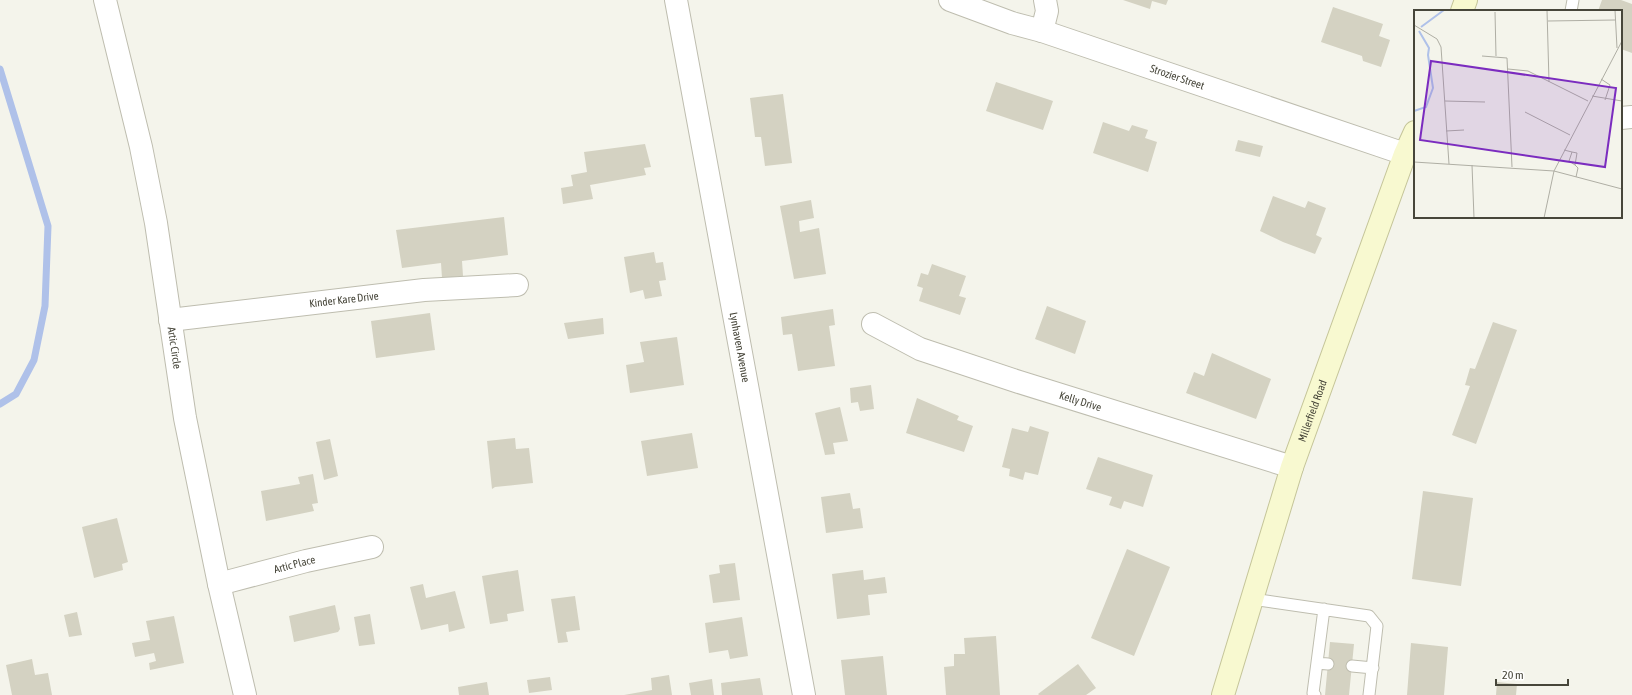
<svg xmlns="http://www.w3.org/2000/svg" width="1632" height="695" viewBox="0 0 1632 695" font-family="'Asap Condensed',sans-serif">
<rect width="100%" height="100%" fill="#f4f4eb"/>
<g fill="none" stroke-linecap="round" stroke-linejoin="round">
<path stroke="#afc1e9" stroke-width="7" d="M0,69l48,157 -3,80 -11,54 -18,34 -16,10"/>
</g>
<path fill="#d4d2c2" d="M1123,0h45l-2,5 -14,-4 -2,8z
M1602,0h19l11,4v49l-11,-4v-38h-23z
M1333,7l50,17 -4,12 11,4 -9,27 -18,-6 -1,-5 -41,-14z
M996,82l57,19 -10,29 -57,-19z
M783,94l9,69 -27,3 -4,-29h-6l-5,-39z
M1103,122l26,9 3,-6 16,5 -3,8 12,4 -9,30 -55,-19z
M1238,140l25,6 -3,11 -25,-6z
M645,144l6,23 -7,1 2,7 -56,10 3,14 -30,5 -2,-16 12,-2 -2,-11 16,-3 -3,-20z
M1273,196l32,12 3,-7 18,7 -10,27 6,3 -7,16 -32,-12 -23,-11z
M811,200l3,18 -15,3 1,11 19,-4 7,46 -32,5 -14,-73z
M504,217l4,38 -46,6 1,15 -21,2 -1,-15 -39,5 -6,-38z
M654,252l2,11 7,-1 3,18 -7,1 3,15 -17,3 -2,-9 -13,3 -6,-36z
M932,264l34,12 -7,20 7,2 -6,17 -41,-14 4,-13 -6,-2 4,-13 7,2z
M1047,306l39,15 -11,33 -40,-15z
M833,309l2,16 -6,1 6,40 -37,5 -6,-37 -9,1 -2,-18z
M430,313l5,37 -59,8 -5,-37z
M603,318l1,16 -36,5 -4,-16z
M1493,322l24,8 -41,114 -24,-9 18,-49 -5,-1 5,-17 5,1z
M677,337l7,48 -54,8 -4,-28 18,-3 -4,-20z
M1212,353l59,26 -15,40 -70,-26 8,-21 10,4z
M871,385l3,24 -14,2 -2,-9 -7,1 -1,-15z
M917,398l42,18 -2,4 16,6 -9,26 -58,-19z
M840,407l8,34 -15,2 2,11 -10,1 -10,-42z
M1030,426l19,6 -11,43 -13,-3 -2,8 -14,-4 1,-7 -8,-2 10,-39 16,4z
M692,433l6,35 -51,8 -6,-35z
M515,438l1,11 13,-1 4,35 -38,4 -3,2 -5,-48z
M330,439l8,37 -14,4 -8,-38z
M1098,457l55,18 -10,32 -19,-6 -3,8 -12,-4 3,-8 -26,-8z
M313,474l5,29 -6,1 2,7 -48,10 -5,-30 39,-7 -2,-7z
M1423,491l50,7 -12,88 -49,-7z
M850,493l3,16 7,-1 3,20 -37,5 -5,-36z
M117,518l11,44 -6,2 1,6 -29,8 -12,-51z
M1127,549l43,18 -36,89 -43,-18z
M735,563l5,37 -27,3 -4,-28 11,-2 -1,-8z
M518,570l6,41 -17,3 1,7 -18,3 -8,-48z
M863,570l1,10 21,-3 2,16 -19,2 2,20 -33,4 -5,-45z
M423,584l3,14 29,-7 10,37 -16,4 -1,-8 -27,6 -11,-43z
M575,596l5,34 -14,2 2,10 -10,1 -7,-44z
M335,605l5,24 -2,3 -44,10 -5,-26z
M77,612l5,23 -13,2 -5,-22z
M370,614l5,30 -16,2 -5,-29z
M174,616l10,47 -34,7 -1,-7 7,-2 -2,-8 -19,4 -3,-14 18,-3 -4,-19z
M742,617l6,39 -18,3 -2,-9 -19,3 -4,-30z
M996,636l4,59h-54l-2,-28 10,-1v-12h11l-1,-16z
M1330,642l24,2 -5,51h-24z
M1411,643l37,4 -4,48h-37z
M883,656l4,39h-42l-4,-35z
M32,659l3,16 13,-2 4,22h-40l-6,-30z
M1078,664l18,24 -10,7h-47l-1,-1z
M669,675l3,20h-48l28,-5 -1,-12z
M550,677l2,13 -23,3 -2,-13z
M760,678l3,17h-41l-1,-12z
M712,679l2,16h-23l-2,-12z
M487,682l2,13h-30l-1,-8z
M1497,682l20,2 -1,11h-20z"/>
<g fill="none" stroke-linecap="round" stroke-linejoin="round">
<g stroke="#bebdaf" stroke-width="13">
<path id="lane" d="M1571,11l2,-11
M1252,599l117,17 8,10 -8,69
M1317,663l11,1
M1352,666l21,2
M1315,695l-2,-2 11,-84"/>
</g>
<g stroke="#bebdaf" stroke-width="24">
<g id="street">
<path id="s1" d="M105,0l36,147 15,76 29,195 34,166 26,111"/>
<path id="s2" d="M676,0l128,695"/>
<path id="s3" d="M950,0l62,23 30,8 363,123"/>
<path d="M1042,31l5,-20 -2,-11"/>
<path d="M1621,118l11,-1"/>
<path id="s4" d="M170,320l254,-30 93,-5"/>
<path id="s5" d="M873,324l47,25 99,33 273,85"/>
<path id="s6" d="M219,584l87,-23 66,-14"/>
</g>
</g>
<g stroke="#c5c599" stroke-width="24">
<g id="secondary">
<path d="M1462,11l4,-11"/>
<path id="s7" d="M1223,695l69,-228 113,-313 10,-22"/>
</g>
</g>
<use href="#lane" stroke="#fff" stroke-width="11"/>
<use href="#street" stroke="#fff" stroke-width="22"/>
<use href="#secondary" stroke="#f8f9d0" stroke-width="22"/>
</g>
<g text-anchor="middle" stroke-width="3.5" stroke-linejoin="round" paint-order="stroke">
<g font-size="11" fill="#47463a" stroke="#fff">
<text dy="4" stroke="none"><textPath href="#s3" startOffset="240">Strozier Street</textPath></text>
<text dy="4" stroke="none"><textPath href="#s4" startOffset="175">Kinder Kare Drive</textPath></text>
<text dy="4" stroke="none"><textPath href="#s1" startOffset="355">Artic Circle</textPath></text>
<text dy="4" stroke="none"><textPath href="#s2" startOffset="353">Lynhaven Avenue</textPath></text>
<text dy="4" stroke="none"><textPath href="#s5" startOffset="222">Kelly Drive</textPath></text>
<text dy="4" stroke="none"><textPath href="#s7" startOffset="298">Millerfield Road</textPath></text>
<text dy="4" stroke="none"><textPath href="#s6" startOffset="78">Artic Place</textPath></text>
</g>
</g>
<g transform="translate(1414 10)">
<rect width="208" height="208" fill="#f4f4eb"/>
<path fill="none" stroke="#afc1e9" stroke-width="2" d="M7,17l23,-17M0,101l12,-4 7,-19 -5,-33 1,-7 -10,-17"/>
<path fill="none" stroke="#afaea4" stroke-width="1" d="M133,0l2,72M201,0l2,38M81,2l1,44M134,11l67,-1M0,15l23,14 4,8 8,117M208,31l-68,130 68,18M68,46l25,2 5,109M94,59l20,2 60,30M187,69l9,6 -5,15M178,86l30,5M31,91l40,1M111,102l45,23M32,121l18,-1M150,140l8,2 5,1 -2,12 -6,-4 3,-9M0,152l140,9 -10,47M58,155l2,53M161,155l3,3 -2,9"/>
<path fill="#7b2cbf" fill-opacity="0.15" stroke="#7b2cbf" stroke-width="2" d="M17,51l185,27 -11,79 -185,-27z"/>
<rect width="208" height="208" fill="none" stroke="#47463a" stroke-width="2"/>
</g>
<path d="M1496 679v6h72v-6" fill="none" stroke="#47463a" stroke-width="2"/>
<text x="1502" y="679" font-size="12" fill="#47463a" stroke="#ffffff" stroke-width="3" paint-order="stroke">20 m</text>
</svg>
